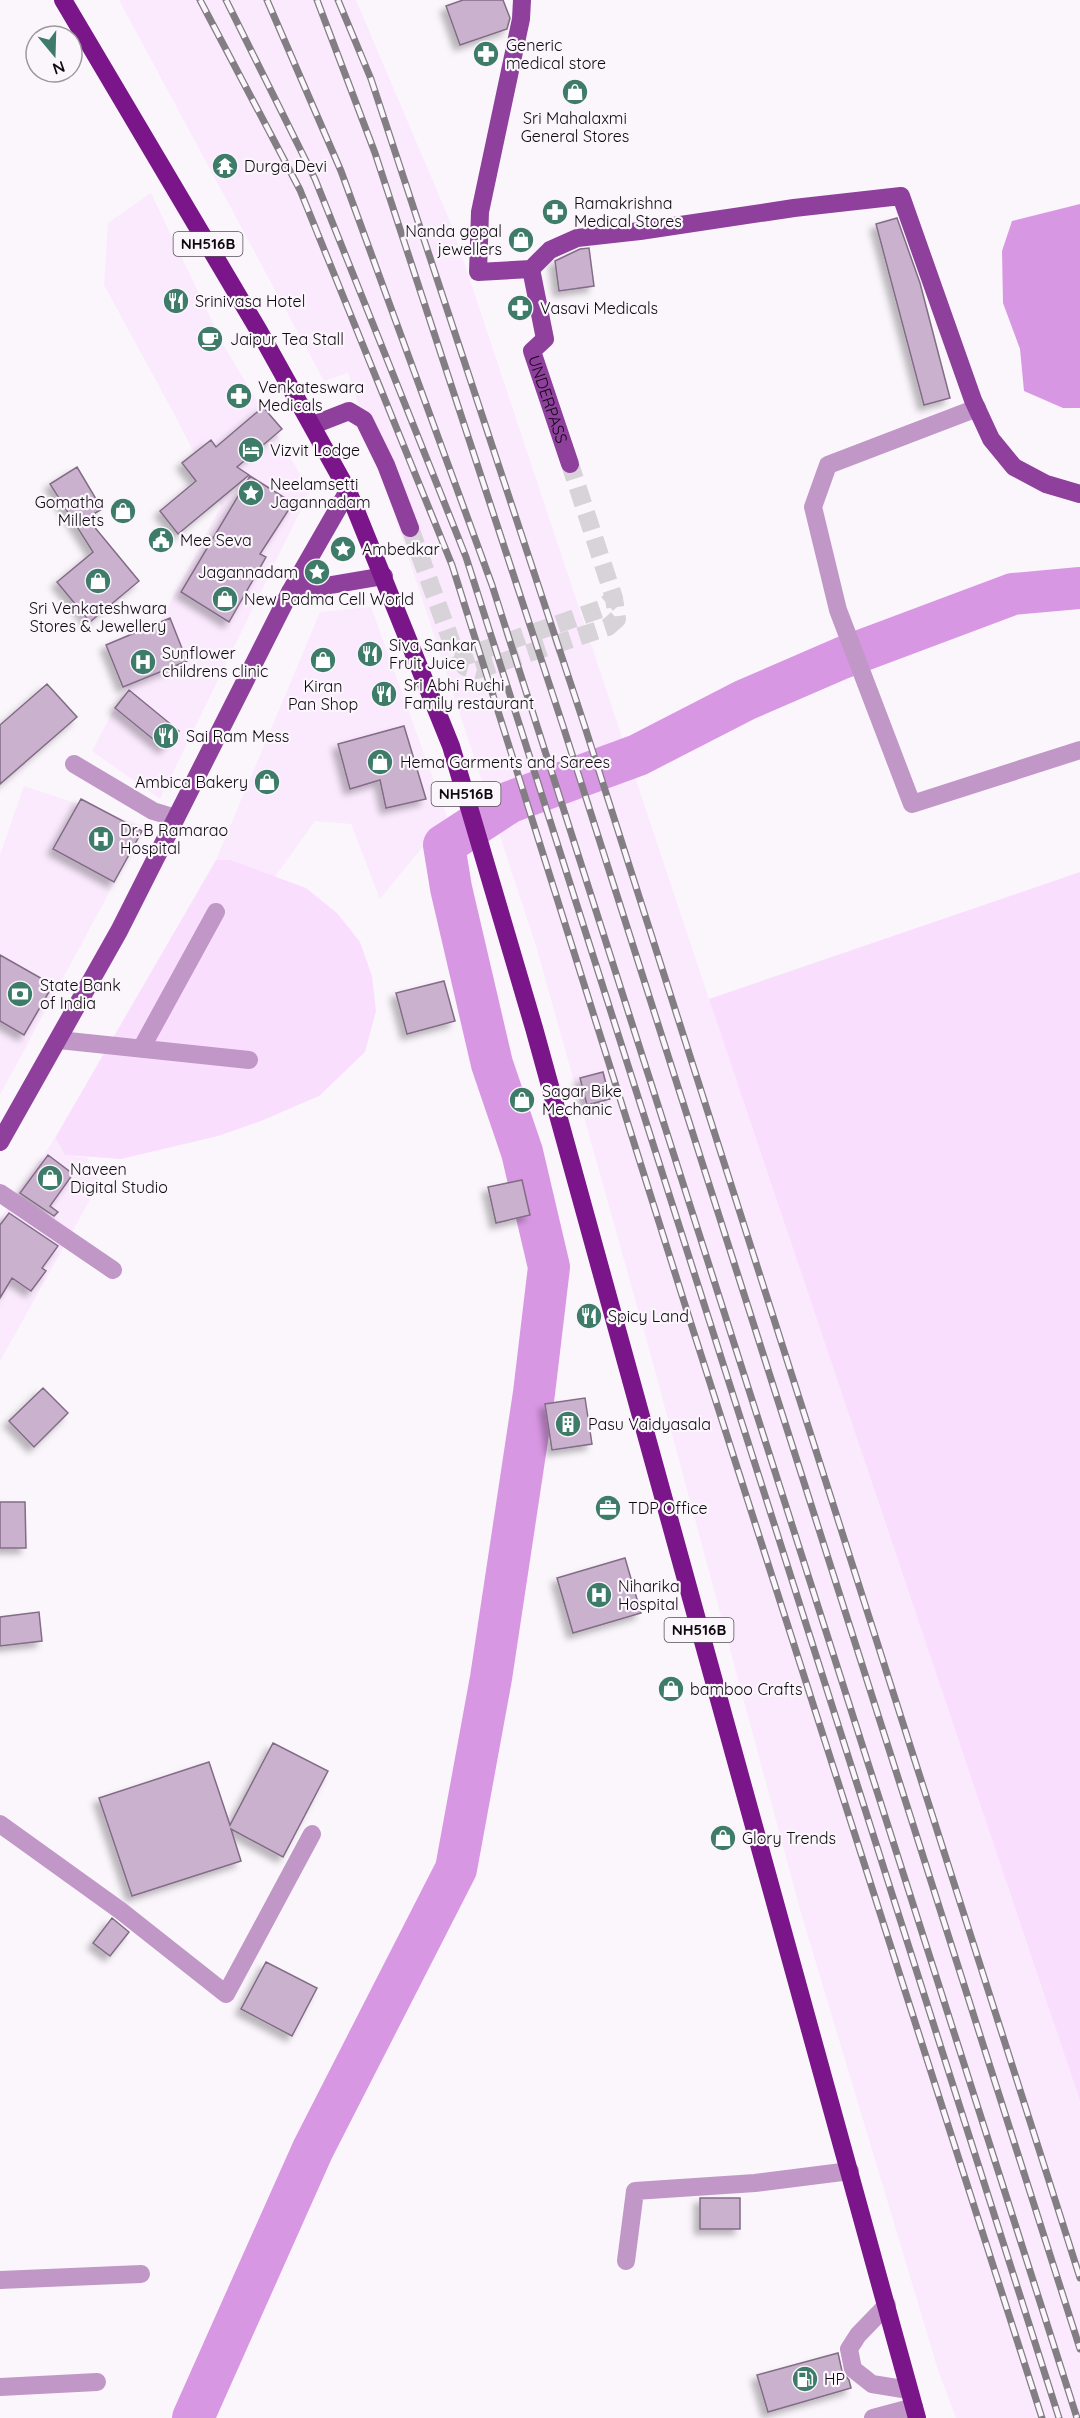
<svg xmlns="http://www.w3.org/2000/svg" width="1080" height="2418" viewBox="0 0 1080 2418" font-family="Quicksand,sans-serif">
<defs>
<filter id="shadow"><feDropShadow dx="-5.5" dy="5.5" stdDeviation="3" flood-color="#0004"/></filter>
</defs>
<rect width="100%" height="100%" fill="#fbf6fc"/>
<path fill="#fbe9fe" d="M119,0h237l96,226 257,773 371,1102v317h-124l-18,-48 -137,-457 -150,-557 -115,-410 -188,-573 -24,8z
M151,193l72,151 87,147 -150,308 -68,-48 129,-245 -43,-85 -74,-136 4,-62z
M371,607l76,210 -67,82 -29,-75 -36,-3 -41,57 -44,-18h-14l104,-248z
M24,786l121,40 -145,269v-240z
M55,1138l10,17 23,3 12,24 -100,179v-142z"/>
<path fill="#f9dffd" d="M216,860h14l76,28 31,25 23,29 12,34 4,35 -11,41 -46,44 -58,25 -43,15 -97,23 -56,-4 -10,-17z
M1080,872v1229l-371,-1102z"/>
<path fill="#d897e3" d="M1080,204v204h-17l-39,-17 -4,-42 -17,-46 -1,-52 10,-30z"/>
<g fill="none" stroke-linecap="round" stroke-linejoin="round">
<path stroke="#d897e3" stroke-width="42" d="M193,2418l120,-269 143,-280 35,-191 43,-285 15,-126 -27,-115 -30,-88 -41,-176 -7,-43 66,-43 128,-47 107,-55 97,-42 171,-64 67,-6"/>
</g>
<path fill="#cab2ce" stroke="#826c86" stroke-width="1.5" filter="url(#shadow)" d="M463,0h40l7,18 -3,11 -47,16 -14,-39z
M897,218l23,65 30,115 -26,7 -48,-181z
M589,248l5,38 -35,5 -4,-30 25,-12z
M263,407l19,22 -45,38 12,8 -71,59 -18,-23 36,-30 -14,-18 29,-23 5,7z
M77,467l25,42 -15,9 52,63 -49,41 -33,-40 36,-30 -43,-68z
M250,476l43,27 -33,51 6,3 -37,65 -48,-30z
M170,618l17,43 -64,26 -17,-42z
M47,684l30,33 -77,67v-59z
M129,690l50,41 -15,17 -49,-40z
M404,726l22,73 -40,9 -6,-28 -30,9 -12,-45z
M81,799l61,32 -28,51 -61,-33z
M0,955l53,30 -29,50 -24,-14z
M444,981l11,40 -48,13 -11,-41z
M603,1072l7,27 -23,6 -7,-27z
M48,1155l25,19 -23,32 8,6 -4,4 -34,-23z
M522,1180l8,35 -34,8 -8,-36z
M9,1213l49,33 -16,22 4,3 -15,20 -19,-13 -12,20v-73z
M43,1388l25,25 -34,34 -25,-26z
M585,1398l7,46 -40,6 -7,-46z
M0,1502h25l1,46h-26z
M625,1558l16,55 -68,20 -16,-55z
M39,1612l3,29 -42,5v-29z
M273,1743l55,28 -45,86 -52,-28 10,32 -109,35 -33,-98 110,-36 21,63z
M112,1918l17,14 -19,24 -17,-13z
M266,1962l51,26 -25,48 -51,-27z
M700,2198h40v31h-40z
M838,2353l4,18 7,9 2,8 -83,24 -11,-37z"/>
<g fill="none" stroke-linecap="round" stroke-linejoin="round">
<path stroke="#d8d2d9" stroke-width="18" stroke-dasharray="18 9" stroke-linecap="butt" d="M410,528l45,124 10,15 12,3 131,-43 9,-8 -3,-21 -44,-134
M455,652l14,3 132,-46 13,-11"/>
<path stroke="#c197c8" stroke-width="18" d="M977,408l-149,57 -15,42 25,103 74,194 168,-54
M74,764l79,47 23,7
M59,1040l190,20
M142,1047l74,-135
M0,1193l113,77
M0,1824l121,87 105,83 86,-160
M626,2261l9,-70 120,-8 95,-12
M0,2280l141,-6
M887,2305l-29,30 -9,14 4,20 19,15 37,6
M0,2387l97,-5
M873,2418l41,-11"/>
<g stroke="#8e409c" stroke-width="18">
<path d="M522,0l-1,19 -41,193 -2,60 53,-3 19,-19 27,-12 63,-7 154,-23 107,-12 72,204 18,39 23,28 32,17 34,10"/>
<path id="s1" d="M531,269l14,70 -13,12 38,113"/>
<path d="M313,425l36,-14 15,9 22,45 24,63"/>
<path d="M290,592l94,-16"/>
<path d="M0,1142l119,-211 171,-339 58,-101"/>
</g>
<path stroke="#7a168a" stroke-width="18" d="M63,0l196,331 89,160 103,255 83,282 383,1390"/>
<g stroke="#837d84" stroke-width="7">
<path id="rail" d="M200,0l100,190 152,375 234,743 356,1110
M226,0l89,179 151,378 593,1861
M267,0l74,171 151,414 585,1833
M317,0l58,153 189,576 516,1620
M338,0l33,79 213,645 496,1554"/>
</g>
<use href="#rail" stroke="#fbf6fc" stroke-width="4.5" stroke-dasharray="14" stroke-linecap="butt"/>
</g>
<defs>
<g id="pharmacy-disc" transform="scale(1.35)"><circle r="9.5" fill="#3e7c69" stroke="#fbf6fc"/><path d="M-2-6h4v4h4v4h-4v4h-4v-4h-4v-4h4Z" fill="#fff"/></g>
<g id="shop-disc" transform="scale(1.35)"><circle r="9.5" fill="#3e7c69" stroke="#fbf6fc"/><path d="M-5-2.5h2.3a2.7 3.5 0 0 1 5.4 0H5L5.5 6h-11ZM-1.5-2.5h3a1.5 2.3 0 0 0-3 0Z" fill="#fff"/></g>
<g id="temple-disc" transform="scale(1.35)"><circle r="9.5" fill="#3e7c69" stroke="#fbf6fc"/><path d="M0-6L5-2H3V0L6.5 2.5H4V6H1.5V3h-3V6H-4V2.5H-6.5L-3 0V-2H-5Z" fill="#fff"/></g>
<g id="restaurant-disc" transform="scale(1.35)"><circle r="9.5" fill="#3e7c69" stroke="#fbf6fc"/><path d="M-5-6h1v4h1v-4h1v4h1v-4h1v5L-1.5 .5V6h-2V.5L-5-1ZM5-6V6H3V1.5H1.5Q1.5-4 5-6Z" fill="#fff"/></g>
<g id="cafe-disc" transform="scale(1.35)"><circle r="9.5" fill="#3e7c69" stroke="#fbf6fc"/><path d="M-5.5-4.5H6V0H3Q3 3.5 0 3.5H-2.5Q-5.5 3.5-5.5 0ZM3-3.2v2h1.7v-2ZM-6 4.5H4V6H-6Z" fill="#fff"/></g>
<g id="hotel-disc" transform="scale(1.35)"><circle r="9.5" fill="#3e7c69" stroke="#fbf6fc"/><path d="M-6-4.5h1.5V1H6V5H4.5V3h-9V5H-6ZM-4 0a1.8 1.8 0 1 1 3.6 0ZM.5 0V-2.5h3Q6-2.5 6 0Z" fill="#fff"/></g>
<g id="sight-disc" transform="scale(1.35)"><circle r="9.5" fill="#3e7c69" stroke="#fbf6fc"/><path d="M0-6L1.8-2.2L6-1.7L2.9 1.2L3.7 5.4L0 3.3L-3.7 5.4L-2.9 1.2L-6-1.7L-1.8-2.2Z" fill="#fff"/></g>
<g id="civic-disc" transform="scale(1.35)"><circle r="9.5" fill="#3e7c69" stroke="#fbf6fc"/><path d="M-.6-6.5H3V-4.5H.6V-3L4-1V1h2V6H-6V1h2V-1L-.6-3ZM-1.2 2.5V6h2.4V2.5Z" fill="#fff"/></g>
<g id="hospital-disc" transform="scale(1.35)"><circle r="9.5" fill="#3e7c69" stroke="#fbf6fc"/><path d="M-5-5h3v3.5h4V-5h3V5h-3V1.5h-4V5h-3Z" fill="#fff"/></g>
<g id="bank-disc" transform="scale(1.35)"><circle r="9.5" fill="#3e7c69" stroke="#fbf6fc"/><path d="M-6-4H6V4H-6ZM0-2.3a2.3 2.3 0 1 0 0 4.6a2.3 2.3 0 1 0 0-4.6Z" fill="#fff"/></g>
<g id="building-disc" transform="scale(1.35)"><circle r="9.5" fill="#3e7c69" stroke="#fbf6fc"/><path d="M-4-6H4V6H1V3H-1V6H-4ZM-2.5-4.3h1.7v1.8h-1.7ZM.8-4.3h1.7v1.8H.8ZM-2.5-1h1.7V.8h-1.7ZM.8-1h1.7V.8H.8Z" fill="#fff"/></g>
<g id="office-disc" transform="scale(1.35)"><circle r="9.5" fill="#3e7c69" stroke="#fbf6fc"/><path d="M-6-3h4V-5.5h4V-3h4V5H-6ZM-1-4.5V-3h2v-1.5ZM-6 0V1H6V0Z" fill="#fff"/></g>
<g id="fuel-disc" transform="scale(1.35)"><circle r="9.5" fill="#3e7c69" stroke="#fbf6fc"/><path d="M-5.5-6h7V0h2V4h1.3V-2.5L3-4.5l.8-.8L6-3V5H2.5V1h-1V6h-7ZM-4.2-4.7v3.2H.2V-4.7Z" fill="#fff"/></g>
</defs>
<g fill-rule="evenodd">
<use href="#pharmacy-disc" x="486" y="54"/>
<use href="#shop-disc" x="575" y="92"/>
<use href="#temple-disc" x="225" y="166"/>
<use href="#pharmacy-disc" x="555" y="212"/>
<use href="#shop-disc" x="521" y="240"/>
<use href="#restaurant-disc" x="176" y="301"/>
<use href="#pharmacy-disc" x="520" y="308"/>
<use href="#cafe-disc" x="210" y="339"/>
<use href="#pharmacy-disc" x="239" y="396"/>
<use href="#hotel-disc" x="251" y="450"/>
<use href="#sight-disc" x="251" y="493"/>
<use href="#shop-disc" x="123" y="511"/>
<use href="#civic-disc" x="161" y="540"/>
<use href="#sight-disc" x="343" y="549"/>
<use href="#sight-disc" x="317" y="572"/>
<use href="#shop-disc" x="98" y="581"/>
<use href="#shop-disc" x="225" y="599"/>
<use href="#restaurant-disc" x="370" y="654"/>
<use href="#shop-disc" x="323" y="660"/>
<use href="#hospital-disc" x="143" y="662"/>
<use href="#restaurant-disc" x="384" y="694"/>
<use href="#restaurant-disc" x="166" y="736"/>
<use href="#shop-disc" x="380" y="762"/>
<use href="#shop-disc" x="267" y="782"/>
<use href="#hospital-disc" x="101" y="839"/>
<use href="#bank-disc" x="20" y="994"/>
<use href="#shop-disc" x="522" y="1100"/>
<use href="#shop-disc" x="50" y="1178"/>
<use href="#restaurant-disc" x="589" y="1316"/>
<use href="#building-disc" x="568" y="1424"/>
<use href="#office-disc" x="608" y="1508"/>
<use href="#hospital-disc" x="599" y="1595"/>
<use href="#shop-disc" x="671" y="1689"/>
<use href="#shop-disc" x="723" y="1838"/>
<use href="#fuel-disc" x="805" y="2379"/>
</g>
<g text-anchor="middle" stroke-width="4.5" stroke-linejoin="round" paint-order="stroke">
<g fill="#fbf6fc" stroke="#564f58" stroke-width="1.5">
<rect x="173.5" y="232" width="69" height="24" rx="4.5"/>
<rect x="431.5" y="782" width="69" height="24" rx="4.5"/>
<rect x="664.5" y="1618" width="69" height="24" rx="4.5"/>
</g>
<g font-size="15" font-weight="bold" fill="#100811">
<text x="208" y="249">NH516B</text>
<text x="466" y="799">NH516B</text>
<text x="699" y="1635">NH516B</text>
</g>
<g font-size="16" fill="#100811" stroke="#fbf6fc" text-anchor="start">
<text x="506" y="51">Generic<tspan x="506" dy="18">medical store</tspan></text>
<text x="575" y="124" text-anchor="middle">Sri Mahalaxmi<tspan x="575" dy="18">General Stores</tspan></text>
<text x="244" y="172">Durga Devi</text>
<text x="574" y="209">Ramakrishna<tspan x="574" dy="18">Medical Stores</tspan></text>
<text x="502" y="237" text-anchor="end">Nanda gopal<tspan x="502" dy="18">jewellers</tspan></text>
<text x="195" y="307">Srinivasa Hotel</text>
<text x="540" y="314">Vasavi Medicals</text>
<text x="230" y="345">Jaipur Tea Stall</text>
<text x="258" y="393">Venkateswara<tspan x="258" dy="18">Medicals</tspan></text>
<text x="270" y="456">Vizvit Lodge</text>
<text x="270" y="490">Neelamsetti<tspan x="270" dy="18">Jagannadam</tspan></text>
<text x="104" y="508" text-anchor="end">Gomatha<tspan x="104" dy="18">Millets</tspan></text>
<text x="180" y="546">Mee Seva</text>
<text x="362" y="555">Ambedkar</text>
<text x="298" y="578" text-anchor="end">Jagannadam</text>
<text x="244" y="605">New Padma Cell World</text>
<text x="98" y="614" text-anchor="middle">Sri Venkateshwara<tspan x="98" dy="18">Stores &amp; Jewellery</tspan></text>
<text x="389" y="651">Siva Sankar<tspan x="389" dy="18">Fruit Juice</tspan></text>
<text x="162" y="659">Sunflower<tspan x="162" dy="18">childrens clinic</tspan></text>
<text x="404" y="691">Sri Abhi Ruchi<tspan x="404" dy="18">Family restaurant</tspan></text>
<text x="323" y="692" text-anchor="middle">Kiran<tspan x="323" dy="18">Pan Shop</tspan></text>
<text x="186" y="742">Sai Ram Mess</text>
<text x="400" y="768">Hema Garments and Sarees</text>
<text x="248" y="788" text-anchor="end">Ambica Bakery</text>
<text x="120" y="836">Dr. B Ramarao<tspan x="120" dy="18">Hospital</tspan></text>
<text x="40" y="991">State Bank<tspan x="40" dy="18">of India</tspan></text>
<text x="542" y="1097">Sagar Bike<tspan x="542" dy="18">Mechanic</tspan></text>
<text x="70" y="1175">Naveen<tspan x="70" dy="18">Digital Studio</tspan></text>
<text x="608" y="1322">Spicy Land</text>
<text x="588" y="1430">Pasu Vaidyasala</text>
<text x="628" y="1514">TDP Office</text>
<text x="618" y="1592">Niharika<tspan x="618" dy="18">Hospital</tspan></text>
<text x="690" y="1695">bamboo Crafts</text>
<text x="742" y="1844">Glory Trends</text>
<text x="824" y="2385">HP</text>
</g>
<g font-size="16" fill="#100811" stroke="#fbf6fc">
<text dy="6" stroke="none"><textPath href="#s1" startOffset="140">UNDERPASS</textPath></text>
</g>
</g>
<g transform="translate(54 54) rotate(161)"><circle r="28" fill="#fbf6fc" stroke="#9d979e" stroke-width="1.5"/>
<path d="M0-4.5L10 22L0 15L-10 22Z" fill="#3e7c69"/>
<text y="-9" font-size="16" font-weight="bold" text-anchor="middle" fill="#100811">N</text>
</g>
</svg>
